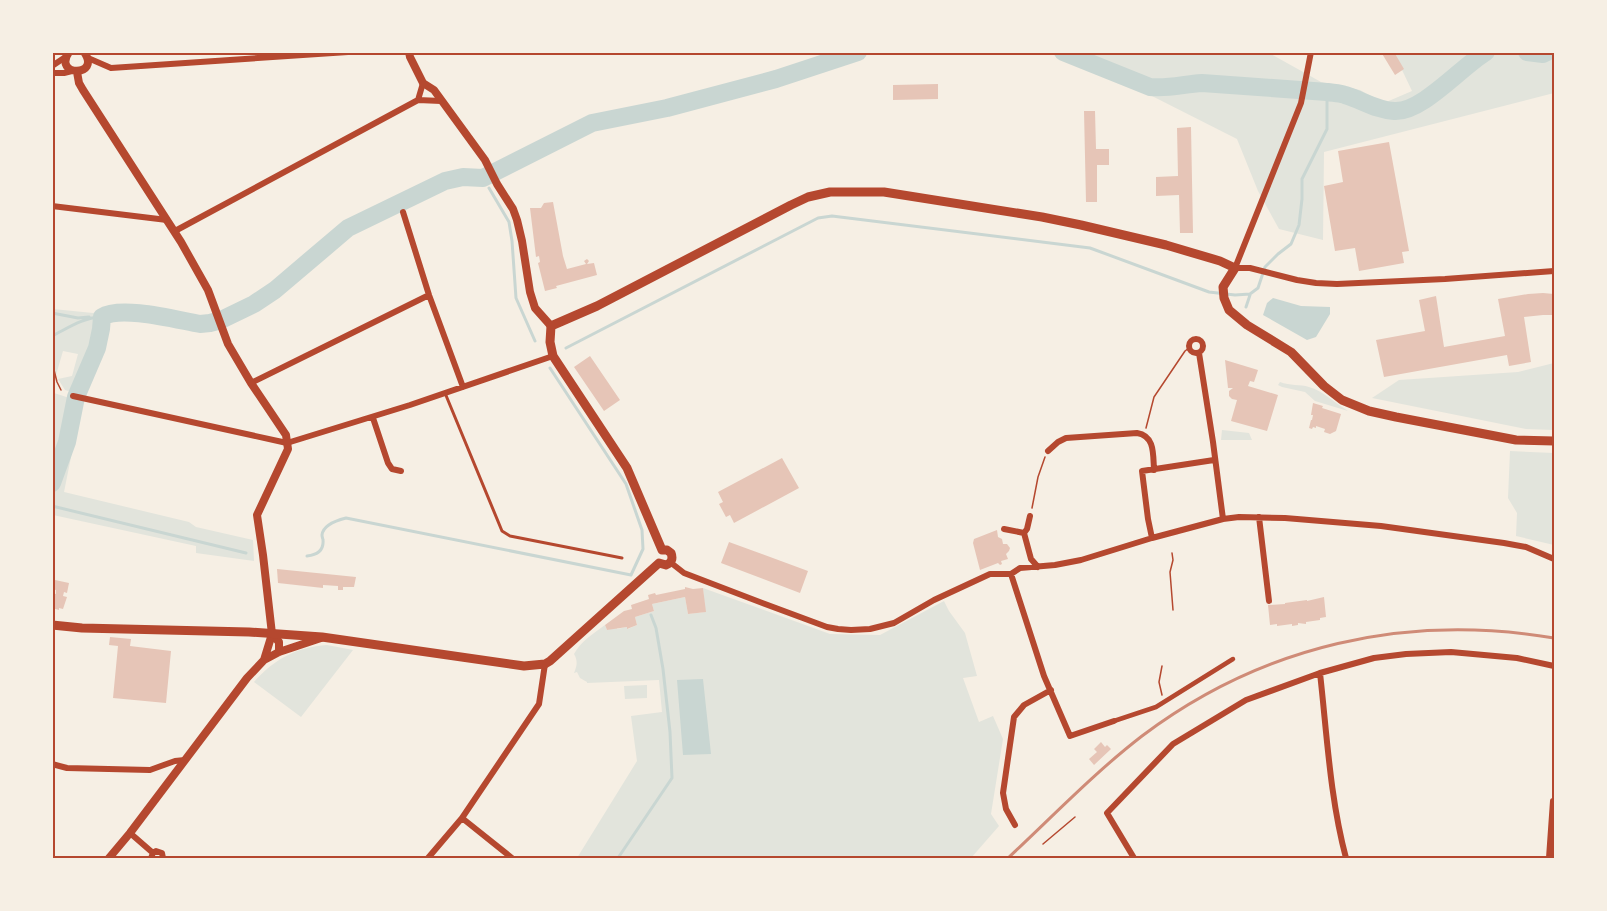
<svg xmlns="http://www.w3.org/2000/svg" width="1607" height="911" viewBox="0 0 1607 911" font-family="'Fira Sans Condensed',sans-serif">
<rect width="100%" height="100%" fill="#f6efe4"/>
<path fill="#e2e4dc" d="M1054,53h215l52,29 39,8 24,13 28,-12 -18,-38h160v40l-230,59 -1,88 -44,-11 -21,-38 -21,-52 -87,-44z
M117,307l-6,11 -27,78 -19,-6 -7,-11 14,-3 6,-22 -15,-3 -7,24 -2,18 28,9 -18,90 125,30 7,5 57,13 1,21 -58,-8v-7l-143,-31v-206l40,4z
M1554,363v67l-28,-1 -154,-31 27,-18 119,-8z
M1280,382c10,4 20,2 29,5 14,4 26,16 39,24l-33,-10 -10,-9 -23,-5 -4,-2z
M1222,430l27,3 3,7h-31z
M1510,451l44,2v92l-38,-9 1,-23 -9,-15z
M703,588l127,46 50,1 64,-34 5,10 16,22 12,43 -14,2 16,44 14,-6 10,23 -12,75 8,12 -28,32h-394l60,-97 -6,-45 31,-4 -3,-32 -72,3v-1l-7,-4 -3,-6 -3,1c3,-7 4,-12 0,-19 7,-13 19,-20 31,-29l2,5 10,-3v2l10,-2 1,2 9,-4 -2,-8 19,-6 -2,-7 33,-7 3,17 17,-2z
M327,645l26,5 -52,67 -47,-35c20,-23 43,-35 73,-37z
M647,685v13l-22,1 -1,-13z"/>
<path fill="#c9d6d2" d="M1273,298l28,8 29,1v7l-14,23 -9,3 -44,-25 4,-12z
M703,679l8,75 -28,1 -6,-75z"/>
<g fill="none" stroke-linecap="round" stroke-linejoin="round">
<path stroke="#c9d6d2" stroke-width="3" d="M489,188l20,34 3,19 4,57 19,43
M1246,307l4,-12
M52,313l26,5 11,-1
M52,336c16,-8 32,-19 50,-19
M566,348l252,-130 14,-2 258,32 119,44 26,3 15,-1 8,-6 7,-21 13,-13 13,-10 8,-19 3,-26v-20l25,-50v-37
M52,506l194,47
M307,556c9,-1 17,-5 16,-16 0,-1 -1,-3 -1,-5 1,-10 16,-15 24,-17l285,57 12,-26 -1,-19 -16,-46 -76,-116
M618,858l54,-80 -2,-46 -7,-63 -7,-41 -5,-13"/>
<path stroke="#c9d6d2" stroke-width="18" d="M1063,52l87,35c19,2 34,-3 52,-4l125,9c6,1 13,1 18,3 17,5 31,15 49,16 28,2 68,-45 92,-59
M1527,52l16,2 4,-2
M52,483l15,-41 9,-45 21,-49 4,-19 1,-12c19,-12 75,3 98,7l10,-1 11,-3 33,-16 21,-14 73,-62 97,-47 18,-4 20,1 109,-55 75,-15 109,-29 82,-27"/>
</g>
<path fill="#e6c5b7" d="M1381,52h13l10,17 -9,6z
M938,84v15l-45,1v-15z
M1084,111h11l1,38h13v16h-12v37h-11z
M1191,127l2,106h-13l-1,-38 -23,1v-19l22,-1 -1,-48z
M1389,142l20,109 -7,1 2,11 -45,8 -4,-23 -20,3 -11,-65 19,-4 -5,-31z
M553,202l10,54 4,13 19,-5 -2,-3 3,-2 2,2 -2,3 7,-1 3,12 -41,11 1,2 -12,3 -7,-28 2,-1 -1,-6 -3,1 -6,-49h11l3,-5z
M1543,293l11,1v23h-2v-2h-9l-19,2 7,45 -22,4 -2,-11 -123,22 -8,-37 49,-9 -6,-31 17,-4 8,51 61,-11 -7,-37 30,-5z
M590,356l30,44 -16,11 -30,-44z
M1225,360l33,10 -4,12 -4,-1 -2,5 30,9 -11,36 -36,-10 6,-21 -5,-1 -3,-3v-5l4,-3h-5z
M1313,403l10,3 -1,2 19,6 -5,17 -6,3 -6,-2 1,-3 -9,-3v2l-3,-1 -1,2 -3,-1 2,-8h1l1,-5h-2z
M782,458l17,30 -65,35 -4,-8 -4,2 -7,-13 4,-2 -5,-10z
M997,530l1,7 4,2 1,5h4l3,4 -1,3 -3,3 2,5 -7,2 1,3 -2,1 -2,-2 -18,7 -7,-27 1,-4z
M729,542l79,29 -8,22 -79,-30z
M277,569l79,8 -2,10h-11v3h-5v-4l-15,-1v3l-45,-5z
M55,580l14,3 -2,10 -3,-1 -1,4 4,1 -4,12 -4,-1v2l-7,-2v-15l4,1v-4l-4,-1z
M685,587l8,2 10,-1 3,24 -18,2 -3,-17 -33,7 2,7 -19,6 2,8 -10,4v-2l-20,3 -2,-5 19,-14 8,-2 -1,-4 18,-6 -1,-4 7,-2 1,2 29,-6z
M1324,597l2,20 -6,1v2l-14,2v2l-8,-1v2l-6,1v-2l-15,2v-2l-7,1 -2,-20 17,-1v-1l22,-3v1z
M110,637l21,2 -1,7 41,5 -5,52 -53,-5 5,-52 -9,-1z
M1101,742l4,5 2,-2 4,4 -17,16 -5,-6 8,-7 -3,-3z"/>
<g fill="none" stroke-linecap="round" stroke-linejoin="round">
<path stroke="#b5482f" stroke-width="1.5" d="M52,362l5,20 4,8
M1146,428l8,-31 31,-46 4,-3
M1032,508l6,-31 7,-20
M1172,553l1,7 -3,12 3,38
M1162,666l-3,16 3,13
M1043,844l32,-27"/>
<path stroke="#b5482f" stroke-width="3" d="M445,393l57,138 8,5 112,22"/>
<path stroke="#b5482f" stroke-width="4.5" d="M1114,721l42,-14 77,-48"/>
<path stroke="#b5482f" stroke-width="6" d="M1311,52l-10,51 -66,165h15l47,12 19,3 21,1 108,-5 109,-8
M88,58l23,10 237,-16
M52,66l15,-10
M52,73h12l8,-2
M418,100l5,-17
M52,206l115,14
M403,212l26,83 34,92
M175,231l243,-131 23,1
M1189 346a7 7 0 1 1 14 0a7 7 0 1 1-14 0Z
M1199,353l14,89 10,77
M251,383l178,-88
M73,396l214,47 123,-38 143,-49
M373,418l15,45 4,6 9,2
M1048,451l10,-9 8,-4 71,-5c18,3 16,21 17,37
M1259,517l10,84
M1004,529l20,4
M1024,533l7,26 7,8
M1024,533l3,-4 3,-13
M1152,538l-4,-19 -6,-48 72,-11
M670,562l14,11 81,31 62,23 11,2 13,1 19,-1 24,-6 40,-23 56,-26h21l9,-6 35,-3 26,-5 71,-22 71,-19 16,-2 46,1 96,8 123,17 22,4 28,12
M1011,574l33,102 26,60 44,-15
M1320,673c7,62 10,125 26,185
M52,764l15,4 83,2 25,-9 10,-1
M462,818l50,40
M1015,825l-9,-16 -3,-16 11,-76 10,-12 27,-15
M130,833l23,20
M151,858l2,-5 3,-2 6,2 1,5
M428,858l34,-40 77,-114 6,-40
M1134,858l-27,-45 66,-69 73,-44 74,-27 54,-15 32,-4 45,-2 66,6 37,8
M1549,858l4,-57h1"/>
<path stroke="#b5482f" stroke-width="8" d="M69,52c-17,25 33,25 15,0
M409,52l1,5 13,26 11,7 51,70 12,24 16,25 4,11 5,21 8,51 5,16 16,18
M77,72l2,11 4,7 98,152 27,48 20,54 23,39 35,52 2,14 -31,66 6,40 9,79 -8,26
M272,634l7,8v10
M109,858l21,-25 117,-155 17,-18 15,-8 42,-14"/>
<path stroke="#b5482f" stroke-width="9" d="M662,550l-35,-82 -74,-112 -3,-14 1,-16 46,-20 194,-101 17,-8 22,-5h54l158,25 39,8 85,20 54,16 15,7 -12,19 1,11 5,12 18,15 44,27 33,34 18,14 27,11 27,6 120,23 38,1
M52,625l30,3 167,4 73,5 202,29 21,-2 5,-3 109,-98 7,2c6,-2 7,-7 5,-12l-4,-3h-5"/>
<path stroke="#cf8b77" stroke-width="3" d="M1008,858c44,-41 86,-85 134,-122 121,-91 264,-123 412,-98"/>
</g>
<rect width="1607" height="911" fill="none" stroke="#f6efe4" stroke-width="108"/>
<rect x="54" y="54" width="1499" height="803" fill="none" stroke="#b5482f" stroke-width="2"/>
</svg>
